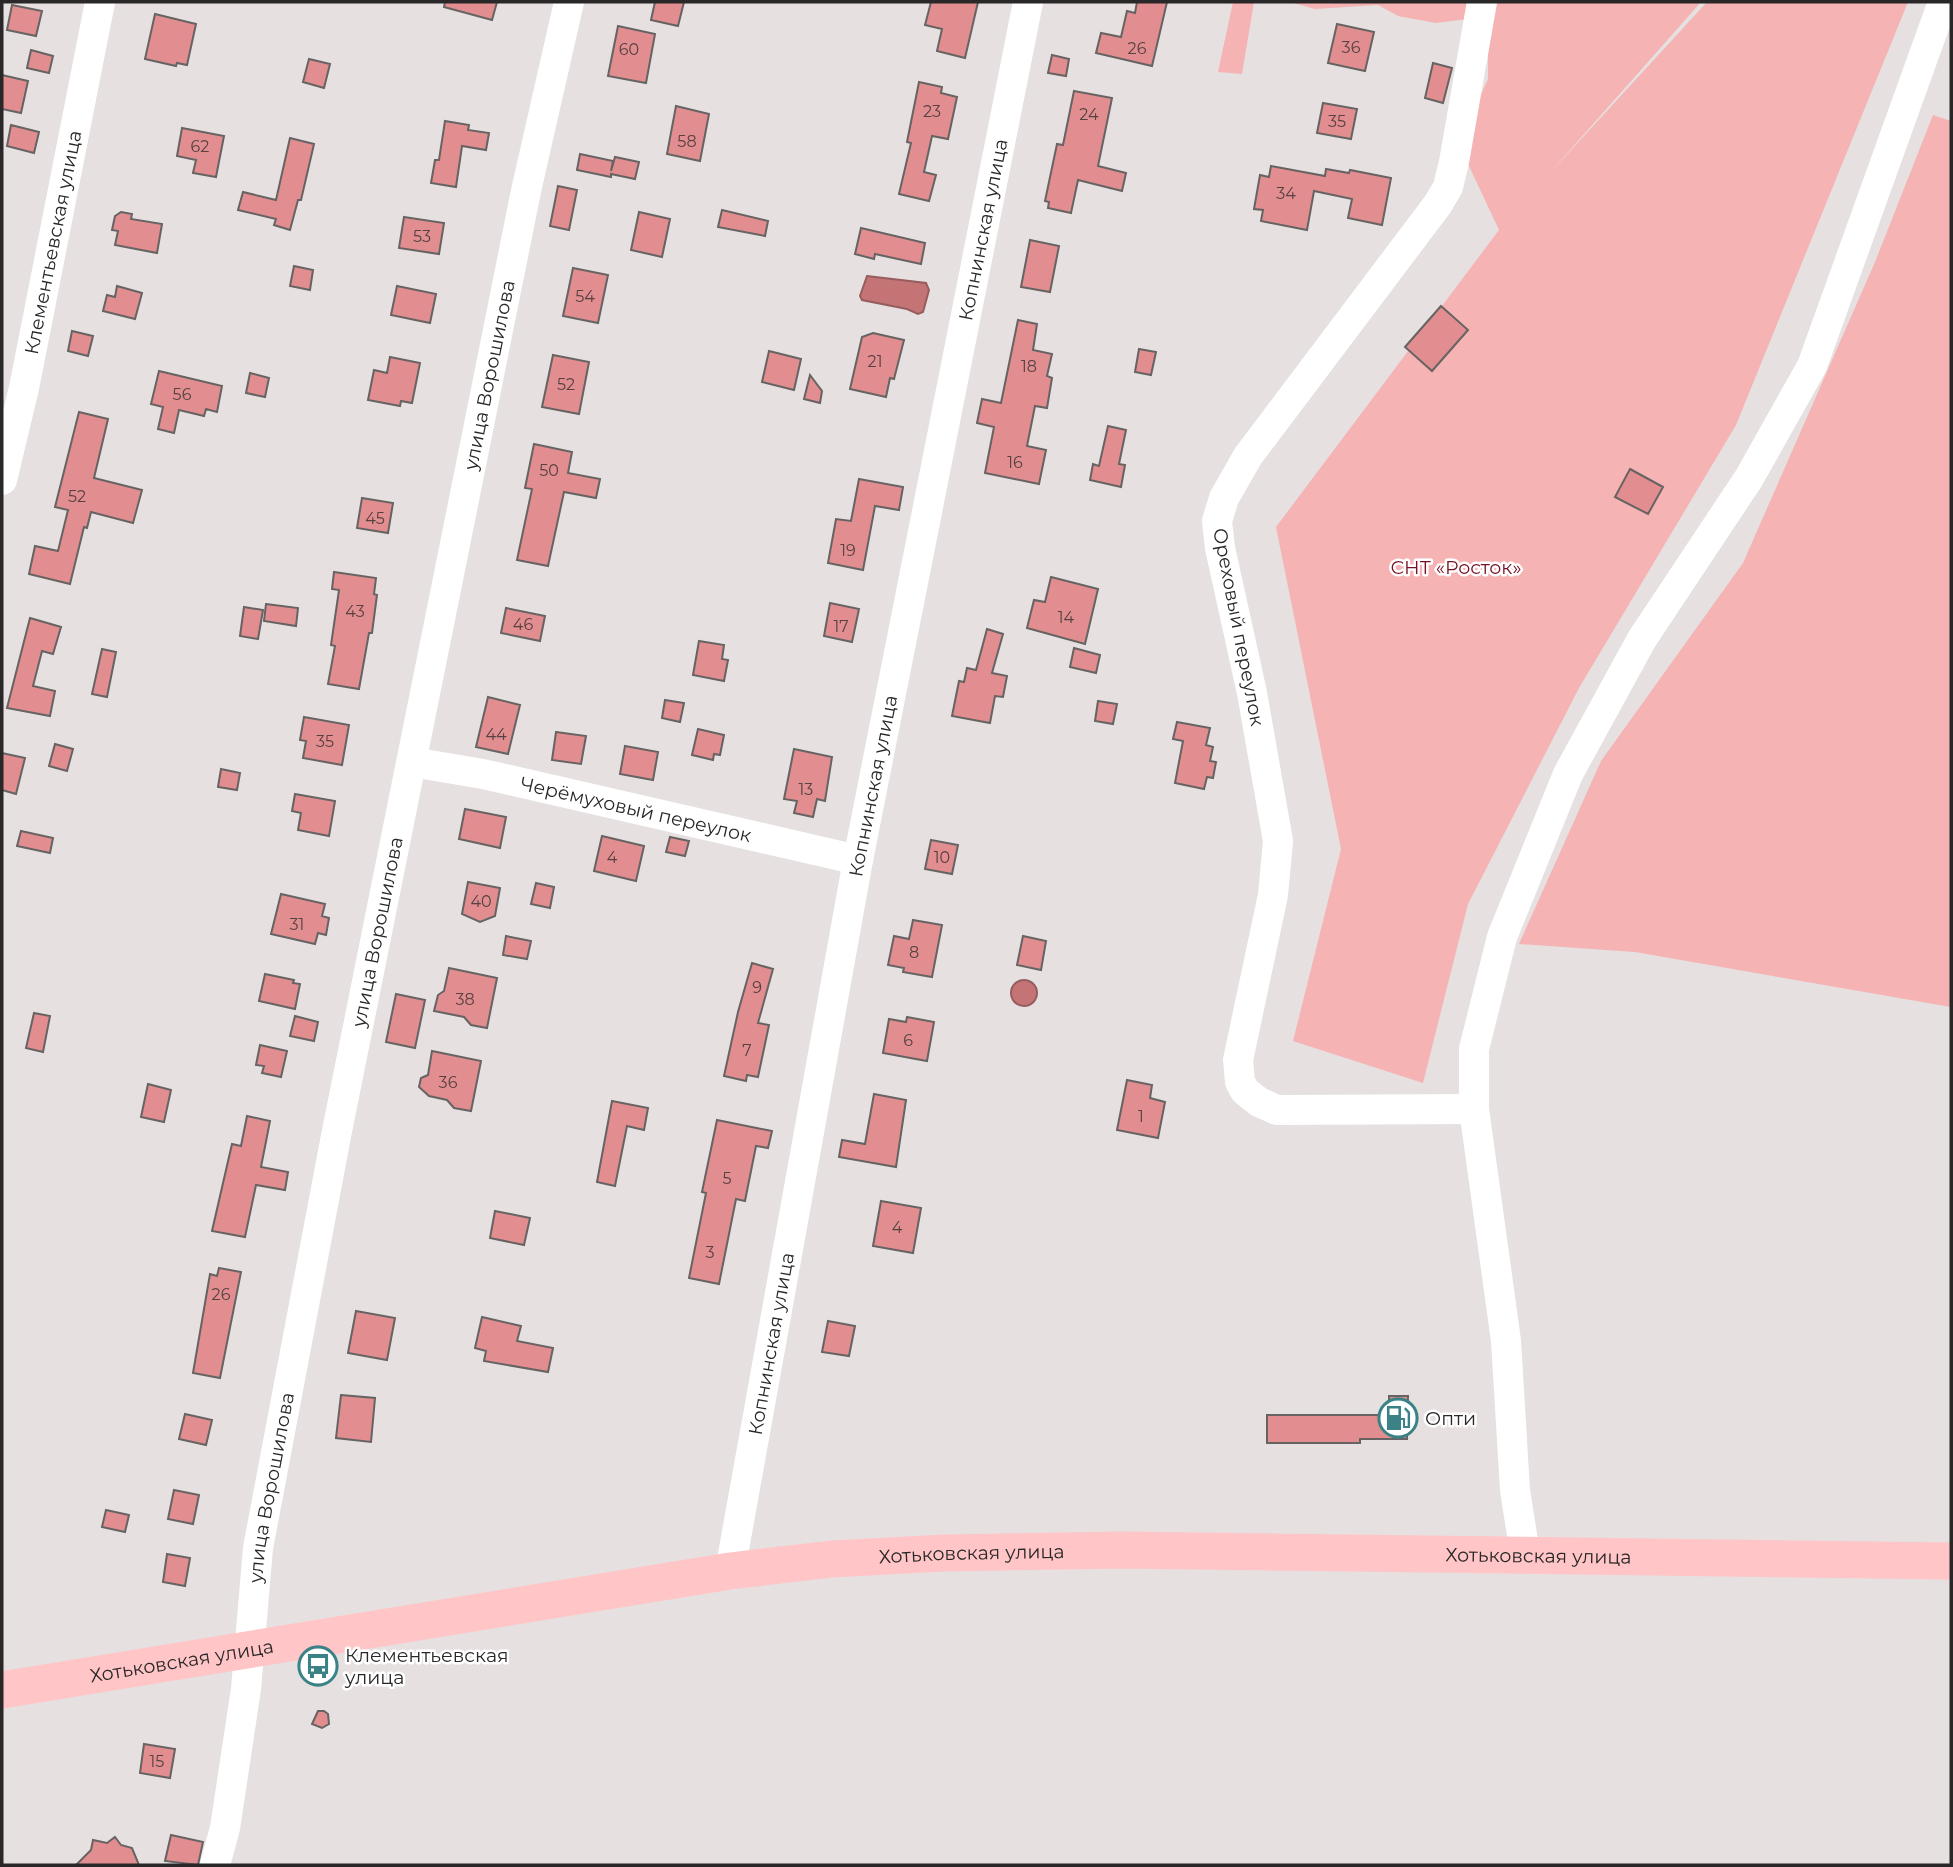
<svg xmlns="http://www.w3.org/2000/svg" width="1953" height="1867" viewBox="0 0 1953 1867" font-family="Montserrat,sans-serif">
<rect width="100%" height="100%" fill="#e6e0e0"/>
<path fill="#f5b3b3" d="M1233,2h21l-12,72 -24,-2z
M1290,2h411l-153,173 159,-173h201l-172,423 -157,263 -111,216 -45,179 -130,-42 48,-192 -65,-322 223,-297 -31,-66 8,-58 12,-27v-21l-3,-20 -18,-19 -31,4 -38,-7 -20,-11 -63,4z
M1933,115l18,6v886l-316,-55 -116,-8 82,-183 142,-198 132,-301z"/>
<path fill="#c57476" stroke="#965d5e" stroke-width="2" d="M867,276l59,7 3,7 -6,22 -5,2 -11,-5 -45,-9 -2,-4z
M1011 993a13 13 0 1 1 26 0a13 13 0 1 1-26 0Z"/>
<path fill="#e28e90" stroke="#676363" stroke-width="2" d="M445,2h52l-5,18 -48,-13z
M655,2h29l-6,24 -27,-6z
M931,2h47l-13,56 -28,-7 5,-22 -17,-4z
M1137,2h30l-15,64 -56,-13 5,-20 20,4 6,-26 8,2z
M12,5l30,6 -6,25 -29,-6z
M155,14l41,10 -9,41 -10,-2 -1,3 -31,-7z
M1337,24l37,8 -9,39 -37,-8z
M618,26l37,8 -9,49 -38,-7z
M31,50l22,6 -4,17 -22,-5z
M1052,55l17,4 -3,17 -18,-3z
M309,59l21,5 -6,24 -21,-6z
M1433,63l19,5 -9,35 -18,-5z
M2,75l26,6 -7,32 -19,-4z
M919,82l23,5 -1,6 16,4 -9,42 -16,-3 -8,36 12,3 -7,26 -30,-7 12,-51 -4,-1z
M1074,91l38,7 -14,68 28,7 -4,18 -44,-11 -7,33 -23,-5 1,-6 -4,-1 12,-57 6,1z
M1323,103l34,6 -6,30 -34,-6z
M676,106l33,8 -9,47 -33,-7z
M445,121l24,4 -1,5 21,3 -3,17 -24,-4 -6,41 -25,-4 4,-23h4z
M11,125l28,7 -5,21 -27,-7z
M182,128l42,8 -8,41 -23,-4 3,-13 -19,-4z
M290,138l24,6 -13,56h-3l-8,30 -16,-5 2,-6 -38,-9 5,-18 33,8z
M580,154l33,7 -2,10 4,-14 24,5 -4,17 -24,-5v3l-34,-7z
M1271,166l54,10 1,-7 23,4 1,-3 41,8 -9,47 -34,-7 4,-19 -38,-8 -7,39 -46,-9 2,-11 -9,-1 6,-34 9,2z
M558,186l19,4 -8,40 -19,-4z
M722,210l46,11 -3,15 -47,-9z
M121,212l11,2 -1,5 31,5 -5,29 -42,-8 3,-14 -6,-1 3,-14z
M639,212l31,7 -8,38 -31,-7z
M404,217l40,6 -5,31 -40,-6z
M861,228l64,15 -4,21 -46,-10 -1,5 -19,-5z
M1030,240l29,6 -9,46 -29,-5z
M294,266l19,4 -3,20 -20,-4z
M573,268l35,7 -10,48 -35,-7z
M117,286l25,7 -7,26 -32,-8 4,-16 8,2z
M397,286l39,8 -6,29 -39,-8z
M1441,306l27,24 -36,41 -27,-24z
M1018,320l19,4 -4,26 19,4 -5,22 5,2 -5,30 -12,-2 -8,40 19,4 -7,34 -54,-11 9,-46 -17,-4 5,-24 19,4z
M72,331l21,5 -5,20 -20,-5z
M873,333l31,7 -10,39 -4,-1 -4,19 -36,-8 12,-52z
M1139,349l17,3 -5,23 -16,-3z
M769,351l32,8 -7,31 -32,-8z
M553,355l36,7 -10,52 -37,-7z
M390,357l30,6 -8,40 -11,-2 -1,5 -32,-6 6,-30 13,3z
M159,371l63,15 -5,26 -11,-3 -2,7 -25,-6 -5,23 -16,-4 5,-22 -12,-3z
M250,373l19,5 -4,19 -19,-4z
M810,375l12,16 -2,12 -16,-4z
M79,412l29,7 -14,59 48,12 -9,33 -42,-11 -4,16 -3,-1 -14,57 -41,-10 6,-28 23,5 10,-41 -13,-3z
M1108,426l18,4 -7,34 6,1 -4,22 -31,-7 3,-16 6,2z
M534,444l38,8 -4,21 32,6 -4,19 -32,-6 -16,74 -31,-6 15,-71 -7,-1z
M1630,469l33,18 -15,27 -33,-17z
M859,479l44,8 -4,23 -24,-4 -12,64 -35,-7 8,-44 15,2z
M362,498l31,5 -5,30 -31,-5z
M334,572l42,6 -2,16 3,1 -5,38h-3l-10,56 -31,-5 7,-38 -4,-1 8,-55 -7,-1z
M1051,577l47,12 -13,55 -58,-16 7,-28 11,2z
M830,603l29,6 -7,33 -28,-6z
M266,604l32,4 -2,18 -32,-5z
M244,607l19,3 -5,29 -18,-3z
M506,608l39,8 -5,25 -39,-8z
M30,618l31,9 -8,27 -11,-3 -9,35 22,5 -5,25 -43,-8z
M987,629l16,5 -11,39 15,3 -4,21 -8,-1 -5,27 -38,-7 7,-35 5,1 3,-14 9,2z
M699,641l25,4 -2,14 6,1 -4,21 -31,-6z
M1074,648l26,7 -4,18 -26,-6z
M102,649l14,3 -9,45 -15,-3z
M488,697l32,8 -12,49 -32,-7z
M665,700l19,3 -4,19 -18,-4z
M1098,701l19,3 -4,20 -18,-3z
M304,717l45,8 -7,40 -39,-7 3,-17 -6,-1z
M1177,722l33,6 -4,17 7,2 -3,14 6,1 -3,16 -6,-1 -3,12 -29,-6 8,-42 -10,-2z
M698,729l26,6 -4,20 -6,-1 -1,6 -21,-5z
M556,732l30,4 -5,28 -29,-4z
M55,744l18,5 -6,22 -18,-5z
M625,746l33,6 -5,28 -33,-6z
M794,749l38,8 -7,44 -8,-2 -4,18 -19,-4 3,-12 -13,-2z
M2,753l23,5 -9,36 -14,-4z
M221,769l19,4 -3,17 -19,-3z
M295,794l40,7 -6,35 -31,-6 3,-17 -9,-2z
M465,809l41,8 -6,31 -41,-9z
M21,831l32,7 -3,15 -33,-7z
M602,836l42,10 -8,35 -42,-10z
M670,837l19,4 -4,15 -19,-4z
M931,840l27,5 -6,29 -27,-5z
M468,882l32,6 -5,28 -15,6 -18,-8z
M536,883l18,4 -4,21 -19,-4z
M281,894l44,10 -3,12 7,2 -3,17 -8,-2 -3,11 -44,-10z
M913,920l29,5 -10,52 -29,-5 1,-4 -16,-3 6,-29 15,3z
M506,936l25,5 -4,18 -24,-4z
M1023,936l23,5 -5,29 -24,-5z
M752,963l21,6 -15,54 11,2 -11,52 -11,-2 -1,6 -22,-5 14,-64z
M449,968l48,10 -10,50 -16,-3 -7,-8 -30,-6 4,-16 6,-4z
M265,974l29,6 -1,3 7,1 -5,25 -36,-8z
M396,994l29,6 -10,48 -29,-6z
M34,1013l16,3 -7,36 -17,-4z
M295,1016l23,6 -4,19 -24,-5z
M907,1017l27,5 -7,39 -44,-8 6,-34 17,3z
M260,1045l27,6 -6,26 -19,-4 2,-7 -8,-1z
M432,1051l49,10 -10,50 -17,-3 -7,-8 -18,-4 -10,-9 2,-9 7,-3z
M1127,1080l25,5 -2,13 15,4 -7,36 -41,-8z
M148,1084l23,6 -7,32 -23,-5z
M874,1094l32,6 -10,67 -57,-10 3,-17 23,4z
M612,1101l36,7 -4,22 -17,-4 -12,60 -18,-4z
M247,1116l23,5 -9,46 27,5 -3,18 -29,-5 -11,52 -33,-6 20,-87 9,2z
M717,1120l55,11 -4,17 -12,-2 -11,55 -9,-2 -17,85 -30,-6 17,-85 -4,-1z
M881,1201l40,7 -8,45 -40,-7z
M495,1211l35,7 -6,27 -34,-7z
M219,1268l22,4 -21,106 -27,-5 17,-99 7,2z
M356,1311l39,7 -8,42 -39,-7z
M482,1317l39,9 -4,15 36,7 -5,24 -64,-11 2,-10 -11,-3z
M828,1321l27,5 -6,30 -27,-4z
M341,1395l34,3 -4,44 -35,-4z
M1389,1396h19l-1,43h-47v4h-93v-28h122z
M185,1414l27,6 -6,25 -27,-6z
M174,1490l25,5 -6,29 -25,-5z
M106,1510l23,5 -4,17 -23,-5z
M167,1554l23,4 -5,28 -22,-4z
M318,1711h6l4,3 1,10 -7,4 -10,-4z
M144,1744l31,5 -5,29 -30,-5z
M171,1835l32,7 -5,23 -33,-4z
M115,1837l6,8 11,3 7,17h-63l15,-15 2,-10 14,3z"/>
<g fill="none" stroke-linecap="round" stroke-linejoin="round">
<g stroke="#fff" stroke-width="30">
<path id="s1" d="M2,480l22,-92 76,-386"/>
<path id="s2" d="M412,762l71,12 375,86"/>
<path d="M1474,1109l-197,1 -18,-8 -14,-11 -5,-9 -2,-22 35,-165 5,-54 -26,-148 -32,-145 -3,-27 7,-23 24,-42 190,-252 10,-17 6,-25 28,-160"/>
<path d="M1525,1554l-10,-64 -9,-149 -32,-232v-60l28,-112 66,-163 74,-135 107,-161 63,-112 131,-364"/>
<path id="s3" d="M730,1571l128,-711 170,-858"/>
<path id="s4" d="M215,1865l10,-37 21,-139 12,-141 78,-412 190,-945 43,-189"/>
</g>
<path stroke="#ffc5c7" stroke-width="37" id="s5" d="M2,1690l728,-119 102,-12 112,-6 177,-3 830,11"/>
</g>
<defs>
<g id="fuel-ring" transform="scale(2.0125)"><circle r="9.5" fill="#fff" stroke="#3a8285" stroke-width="1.5"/><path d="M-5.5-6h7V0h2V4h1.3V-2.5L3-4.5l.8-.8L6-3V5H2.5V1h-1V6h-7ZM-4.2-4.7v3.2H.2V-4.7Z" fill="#3a8285"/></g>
<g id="bus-ring" transform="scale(2.0125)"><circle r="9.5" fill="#fff" stroke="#3a8285" stroke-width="1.5"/><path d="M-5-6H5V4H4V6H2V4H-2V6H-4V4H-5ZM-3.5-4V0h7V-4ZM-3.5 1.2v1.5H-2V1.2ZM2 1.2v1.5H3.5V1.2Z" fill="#3a8285"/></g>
</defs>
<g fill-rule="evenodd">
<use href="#fuel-ring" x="1398" y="1418"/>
<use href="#bus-ring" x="318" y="1666"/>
</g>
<g text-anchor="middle" stroke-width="5" stroke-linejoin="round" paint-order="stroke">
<g font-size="16" fill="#574141">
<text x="1351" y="53">36</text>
<text x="1137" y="54">26</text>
<text x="629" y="55">60</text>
<text x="932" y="117">23</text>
<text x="1089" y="120">24</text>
<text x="1337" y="127">35</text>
<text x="687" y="147">58</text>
<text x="200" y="152">62</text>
<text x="1286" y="199">34</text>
<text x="422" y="242">53</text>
<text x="585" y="302">54</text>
<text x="875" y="367">21</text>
<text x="1029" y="372">18</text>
<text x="566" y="390">52</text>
<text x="182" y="400">56</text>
<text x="1015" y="468">16</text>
<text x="549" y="476">50</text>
<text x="77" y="502">52</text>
<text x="375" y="524">45</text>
<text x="848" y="556">19</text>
<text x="355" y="617">43</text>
<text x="1066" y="623">14</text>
<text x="523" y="630">46</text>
<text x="841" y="632">17</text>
<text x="496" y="740">44</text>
<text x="325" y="747">35</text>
<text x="806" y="795">13</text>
<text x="612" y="863">4</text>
<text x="942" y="863">10</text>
<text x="481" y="907">40</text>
<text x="297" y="930">31</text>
<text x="914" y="958">8</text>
<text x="757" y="993">9</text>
<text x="465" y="1005">38</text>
<text x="908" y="1046">6</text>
<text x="747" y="1056">7</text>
<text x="448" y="1088">36</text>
<text x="1141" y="1122">1</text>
<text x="727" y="1184">5</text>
<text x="897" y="1233">4</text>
<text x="710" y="1258">3</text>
<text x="221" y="1300">26</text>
<text x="157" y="1767">15</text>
</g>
<g font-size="19" fill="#292727" stroke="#fff">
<text dy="7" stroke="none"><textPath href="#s3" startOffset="1365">Копнинская улица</textPath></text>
<text dy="7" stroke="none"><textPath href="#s1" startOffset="243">Клементьевская улица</textPath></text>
<text dy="7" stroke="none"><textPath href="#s4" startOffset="1516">улица Ворошилова</textPath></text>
<text transform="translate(1239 627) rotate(79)" y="7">Ореховый переулок</text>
<text dy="7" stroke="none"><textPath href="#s3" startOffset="798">Копнинская улица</textPath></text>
<text dy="7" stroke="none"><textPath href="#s2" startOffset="229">Черёмуховый переулок</textPath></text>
<text dy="7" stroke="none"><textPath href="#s4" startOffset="948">улица Ворошилова</textPath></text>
<text dy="7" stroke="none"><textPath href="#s3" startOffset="231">Копнинская улица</textPath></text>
<text dy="7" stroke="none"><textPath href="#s4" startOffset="382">улица Ворошилова</textPath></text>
<text dy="7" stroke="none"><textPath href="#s5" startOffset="980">Хотьковская улица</textPath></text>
<text dy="7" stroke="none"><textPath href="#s5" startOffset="1547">Хотьковская улица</textPath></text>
<text dy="7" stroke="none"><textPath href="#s5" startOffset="182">Хотьковская улица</textPath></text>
</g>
<g font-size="19" fill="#751223" stroke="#fff">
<text x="1456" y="574">СНТ «Росток»</text>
</g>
<g font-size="19" fill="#292727" stroke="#fff" text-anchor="start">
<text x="1425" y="1425">Опти</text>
<text x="345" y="1662">Клементьевская<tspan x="345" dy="22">улица</tspan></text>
</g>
</g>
<rect width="1953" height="1867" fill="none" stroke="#292727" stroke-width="7"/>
</svg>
